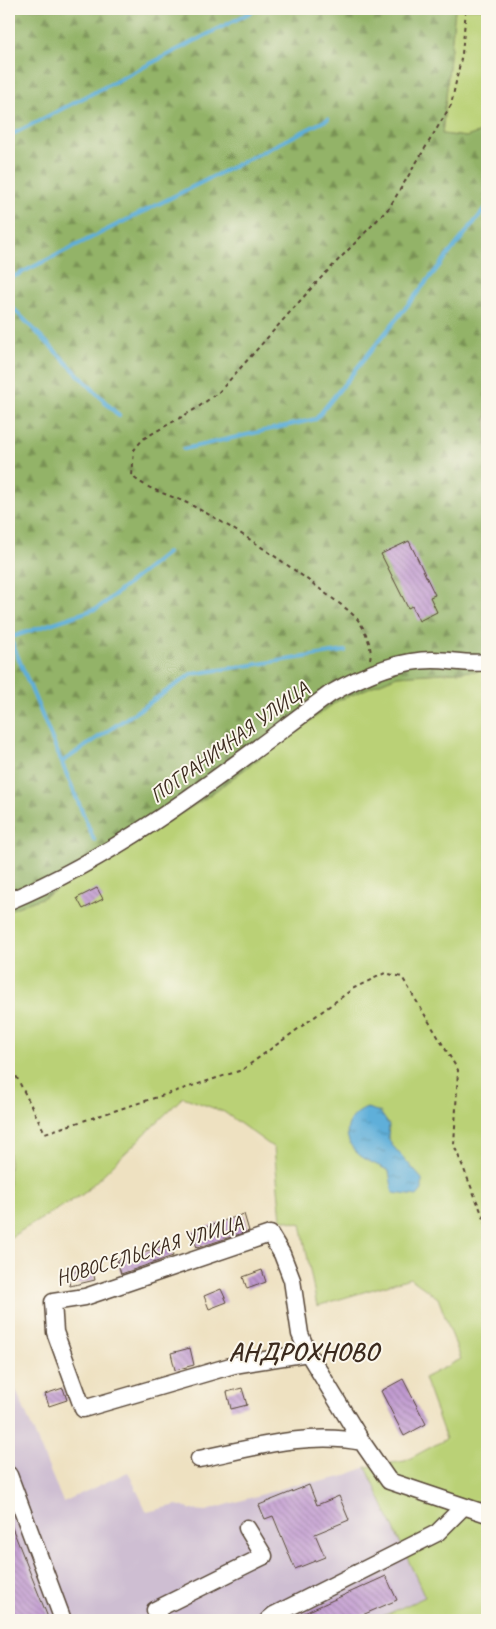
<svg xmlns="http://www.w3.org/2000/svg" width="496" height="1629" viewBox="0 0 496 1629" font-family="Caveat,sans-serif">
<defs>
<pattern id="forest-firs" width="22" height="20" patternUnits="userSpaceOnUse" patternTransform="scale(1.25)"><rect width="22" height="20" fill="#93b367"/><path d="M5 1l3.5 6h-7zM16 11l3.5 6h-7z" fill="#799254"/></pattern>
<pattern id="water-ripples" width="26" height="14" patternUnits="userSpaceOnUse" patternTransform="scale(1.25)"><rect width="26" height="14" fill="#5eafd9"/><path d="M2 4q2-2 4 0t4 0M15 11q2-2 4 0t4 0" fill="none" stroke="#4f8faf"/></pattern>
<pattern id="building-back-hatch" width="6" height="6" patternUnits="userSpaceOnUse" patternTransform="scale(1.25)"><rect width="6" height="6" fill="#bf98d0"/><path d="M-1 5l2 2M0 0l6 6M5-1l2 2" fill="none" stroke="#9c7ca8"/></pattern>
</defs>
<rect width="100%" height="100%" fill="#fbf7ec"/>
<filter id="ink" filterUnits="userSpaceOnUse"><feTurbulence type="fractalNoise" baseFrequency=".02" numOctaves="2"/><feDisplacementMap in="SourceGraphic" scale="10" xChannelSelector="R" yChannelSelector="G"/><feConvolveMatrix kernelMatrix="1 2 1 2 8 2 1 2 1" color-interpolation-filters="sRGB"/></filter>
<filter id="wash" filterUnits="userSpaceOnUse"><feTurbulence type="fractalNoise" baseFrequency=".0096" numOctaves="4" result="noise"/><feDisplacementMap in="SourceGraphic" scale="20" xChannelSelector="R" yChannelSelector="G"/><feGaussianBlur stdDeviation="1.12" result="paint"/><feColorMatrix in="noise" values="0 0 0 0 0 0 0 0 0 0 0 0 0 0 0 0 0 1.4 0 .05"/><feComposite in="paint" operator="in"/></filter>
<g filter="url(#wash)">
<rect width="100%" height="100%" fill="#eee1c1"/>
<path fill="#cebed2" d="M9,1373l54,129 65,-30 19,40 30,-7 15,5 14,1 98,-29h15l23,-5 24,-10 59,130 -51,23h-365z"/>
<path fill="#bad176" stroke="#7a7e4a" d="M455,9h32v121l-21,7 -24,-3z
M487,670v950h-113l51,-23 -59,-130 39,-6 41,-22 -22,-61 37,-19 -23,-61 -28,-20 -93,28 -16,-82 -20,-5 -7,-71 -50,-36 -41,-15 -100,97 -74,44v-328l35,-13 160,-98 133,-98 60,-25z"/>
<path fill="url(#forest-firs)" stroke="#676e42" d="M9,9h446l-13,125 24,3 21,-7v540l-90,6 -60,25 -133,98 -160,98 -35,13z"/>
<path fill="url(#water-ripples)" stroke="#4c6c7c" d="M367,1108l13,4 9,13 -1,12 4,8 30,34v11l-5,6 -24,-3 -4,-22c-11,-6 -26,-11 -34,-20 -15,-17 -7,-36 12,-43z"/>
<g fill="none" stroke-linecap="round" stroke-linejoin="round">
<path stroke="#5eafd9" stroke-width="4" d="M9,136l248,-127
M9,279l319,-160
M9,304l110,112
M184,449l132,-30 169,-210h2
M9,638l89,-30 69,-55
M10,638l84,202
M62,762l130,-88 153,-23"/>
</g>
<g id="blocks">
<path fill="url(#building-back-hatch)" d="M409,541l26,54 -5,2 7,15 -18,9 -7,-15 -4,2 -27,-54z
M97,888l6,11 -20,10 -6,-11z
M244,1214l5,17 -52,17 -5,-16z
M169,1244l4,12 -52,18 -4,-14z
M92,1267l3,13 -25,6 -3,-12z
M262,1270l4,12 -19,7 -4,-12z
M221,1289l6,13 -18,7 -5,-13z
M190,1348l4,17 -19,5 -4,-17z
M403,1379l23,45 -22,12 -23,-45z
M63,1388l4,12 -18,6 -4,-12z
M242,1388l5,17 -16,4 -4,-17z
M309,1485l8,20 22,-9 10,24 -34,14 10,23 -30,12 -22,-53 -8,3 -6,-14z
M9,1520l40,100h-38l-2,-6z
M386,1576l11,24 -46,20h-62z"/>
</g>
</g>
<g filter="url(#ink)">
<use href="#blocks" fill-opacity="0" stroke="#564536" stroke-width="1"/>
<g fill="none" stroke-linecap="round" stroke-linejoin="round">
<g stroke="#564536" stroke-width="19">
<path id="minor" d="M9,901c119,-50 218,-131 321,-207 31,-18 67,-34 103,-34 18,0 36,5 54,2
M308,1353l-74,12 -151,44 -28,-77 -2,-30 32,-5 185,-63 12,20 10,26 8,54 8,19 54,89 27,39 98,33
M199,1459c53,-11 109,-28 163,-17
M9,1475l54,145
M160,1620l-5,-10 109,-54 -17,-28
M268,1620l6,-5 163,-82 25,-25"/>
</g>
<path stroke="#564536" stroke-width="2" stroke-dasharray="4 4" stroke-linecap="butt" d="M370,659c3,-11 -5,-30 -12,-39 -10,-12 -26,-21 -38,-31 -40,-30 -83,-60 -127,-83 -21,-11 -44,-15 -61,-30l2,-26 9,-11 54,-31 22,-16 97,-109 73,-75 62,-103 11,-51 4,-45
M9,803c5,14 11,29 0,41
M9,1062l36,71 197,-63 112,-82 31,-15 17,4 56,93 -4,75 33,81"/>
<use href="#minor" stroke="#fff" stroke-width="16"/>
</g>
</g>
<g text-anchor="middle" stroke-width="4" stroke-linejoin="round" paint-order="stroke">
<g font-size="21" fill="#3b2a1e" stroke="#fbf7ec">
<text transform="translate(229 742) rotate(-36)" y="7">ПОГРАНИЧНАЯ УЛИЦА</text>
<text transform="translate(149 1250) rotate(-17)" y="7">НОВОСЕЛЬСКАЯ УЛИЦА</text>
</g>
<g font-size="26" font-weight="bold" letter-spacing="1" fill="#3b2a1e" stroke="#fbf7ec">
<text x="304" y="1360">АНДРОХНОВО</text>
</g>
</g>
<rect width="496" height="1629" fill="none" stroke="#fbf7ec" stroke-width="30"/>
</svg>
